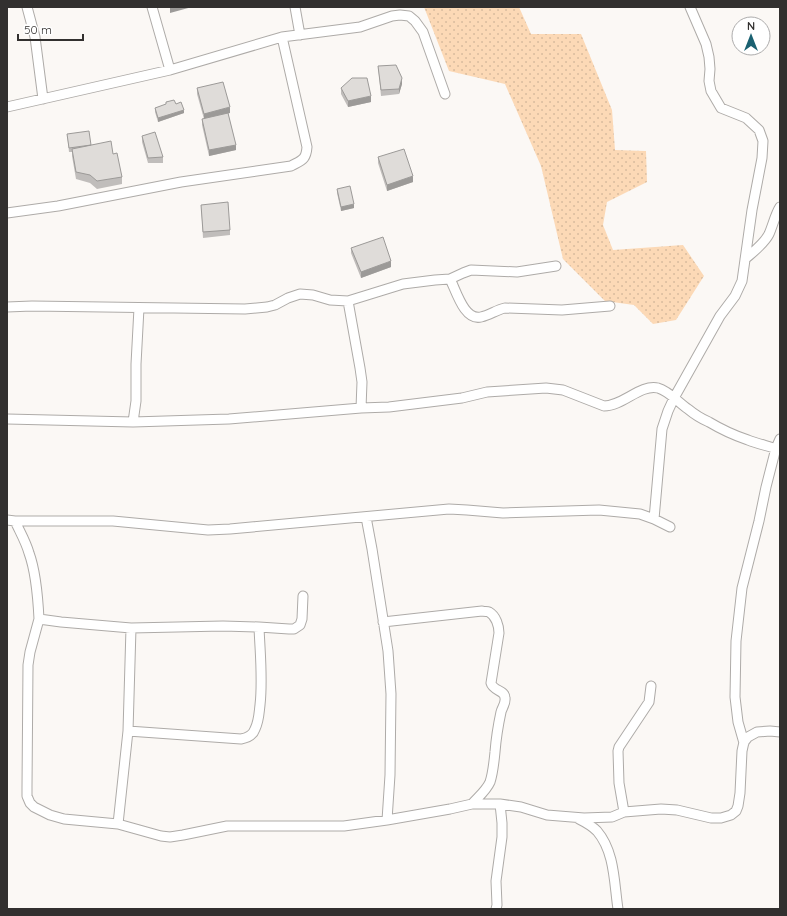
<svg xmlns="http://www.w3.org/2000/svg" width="787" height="916" viewBox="0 0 787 916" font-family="Quicksand,sans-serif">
<defs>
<pattern id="green-dots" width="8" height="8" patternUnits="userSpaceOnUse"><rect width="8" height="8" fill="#fcd9b6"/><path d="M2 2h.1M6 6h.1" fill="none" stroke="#d8bb9d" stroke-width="1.8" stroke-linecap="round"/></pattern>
</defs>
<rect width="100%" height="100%" fill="#fbf8f5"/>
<path fill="url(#green-dots)" d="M424,7h95l12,27h50l31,76 3,40 31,1 1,31 -40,20 -4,23 10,25 70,-5 21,31 -28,44 -23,4 -19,-19 -29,-4 -42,-42 -22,-93 -36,-82 -56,-13z"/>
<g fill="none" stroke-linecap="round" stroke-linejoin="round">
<g stroke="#aeaba8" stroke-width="11">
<path id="street" d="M27,7l8,30 8,62
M152,7l18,63
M295,7l5,28
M7,107l163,-37 112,-33 78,-10 32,-11 8,-1 9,1 6,5 8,11 22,62
M7,213l51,-7 123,-24 110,-16c11,-6 15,-6 16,-19l-25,-110
M745,259c8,-7 19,-15 24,-25 4,-9 6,-19 11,-27
M450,279c6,11 14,42 31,38 9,-2 15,-7 24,-9l57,2 48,-4
M348,301l12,67 2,14 -1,26
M7,307l25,-1 213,3 22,-2 8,-2 13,-7 12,-4 13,1 17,5 18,1 55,-17 32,-4 15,-1 13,-6 8,-3 46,2 39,-6
M7,419l126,3 96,-3 132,-11 28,-1 73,-9 25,-6 59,-4 17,2 41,16c19,0 36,-22 54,-18 11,3 21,15 30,21 6,5 14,10 21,13 10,6 27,14 39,18 10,4 21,6 32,10
M133,422l3,-21v-37l3,-56
M366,517l6,32 16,102 3,43 -1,81 -3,45
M654,519l8,-90 6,-18 6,-13 46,-82 15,-20 7,-15 10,-71 10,-52 1,-17 -4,-11 -13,-12 -25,-10 -10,-17 -2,-10 1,-12 -1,-12 -3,-13 -16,-37
M7,520l8,1h98l95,9 22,-1 219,-20 18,1 36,3 96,-3 41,4 14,5 16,8
M15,521c5,11 11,21 14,32 7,19 9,46 10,66l22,3 70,6 92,-2 36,1 30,2h5l6,-4 2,-6 1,-23
M39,619l-9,33 -2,13 -1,122v9l3,7 4,4 16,8 14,4 54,5 43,12 9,1 13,-2 44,-9h117l43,-6 63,-11 22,-5h28l21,3 26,8 37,3 28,-1 12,-5 37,-3 16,1 34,8h10l10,-3 5,-4 2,-5 2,-13 2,-42 2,-9 4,-5 9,-5 13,-1 10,1
M383,622l99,-11c3,1 5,0 7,1 7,4 10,14 10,21l-8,50c2,8 14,7 14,15 1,5 -3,10 -4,14 -3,14 -5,27 -6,40 -1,10 -2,21 -5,30 -4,9 -12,15 -18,22
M128,731l113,8c6,-1 12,-4 14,-10 4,-8 4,-16 5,-24 3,-26 0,-52 -1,-78
M744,743l-6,-21 -3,-25 1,-56 6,-53 17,-67 7,-34 10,-39 4,-9
M624,812l-5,-29 -1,-32 1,-4 30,-45 2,-16
M579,819c6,3 13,7 18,12 18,21 17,52 21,78
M118,824l10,-93 3,-103
M496,909l1,-4 -1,-24 6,-44v-14l-2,-19"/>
</g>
<use href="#street" stroke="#fff" stroke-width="9"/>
</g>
<path fill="#c0bdbb" d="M378,66l24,18 -3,10 -18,2z
M197,88l33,25h-2l8,37 -27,6 -7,-31v-6h2l-7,-25z
M341,88l30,14 -23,5 -7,-13z
M166,102l10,2 8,9 -26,9 -3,-10v-4l11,-3z
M67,134l24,11 22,9 9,23v7l-25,5 -7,-6 -14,-4 -4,-23v-4h-3z
M142,136l21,21v6h-15l-6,-21z
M378,157l35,25 -26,9 -9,-28z
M337,189l17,19 -13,3 -4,-18z
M201,205l29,25v5l-27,3z
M351,248l40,19 -30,11 -10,-25z"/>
<path fill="#9c9a98" d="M170,7h22l-22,6z
M402,78v6l-3,10v-5z
M371,96v6l-23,5v-6z
M230,107v6l-26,6v-5z
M184,110v3l-26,9v-4z
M236,145v5l-27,6v-6z
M413,176v6l-26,9v-6z
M354,204v4l-13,3v-4z
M391,261v6l-30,11v-6z"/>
<path fill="#dfdcd9" stroke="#9c9a98" d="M396,65l6,13 -3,11 -18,1 -3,-24z
M352,78h15l4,18 -23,5 -7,-13z
M223,82l7,25 -26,7 -7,-26z
M174,100l2,4 5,-2 3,8 -26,8 -3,-10 11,-4v-2z
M228,113l8,32 -27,5 -7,-31z
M89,131l2,14 -22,3 -2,-14z
M155,132l8,25 -15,1 -6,-22z
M111,141l2,13 4,-1 5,24 -25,4 -7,-6 -14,-3 -4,-23z
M404,149l9,27 -26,9 -9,-28z
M350,186l4,18 -13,3 -4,-18z
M228,202l2,28 -27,2 -2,-27z
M383,237l8,24 -30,11 -10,-24z"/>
<rect width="787" height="916" fill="none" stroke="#32302f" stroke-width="16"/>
<g transform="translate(751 36)"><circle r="19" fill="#ffffff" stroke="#adacac"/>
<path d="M0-3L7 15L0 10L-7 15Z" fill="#1a6171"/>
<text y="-6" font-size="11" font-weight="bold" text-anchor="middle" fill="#32302f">N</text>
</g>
<path d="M18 34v6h65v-6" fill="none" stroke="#32302f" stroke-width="2"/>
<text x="24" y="34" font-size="12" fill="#32302f" stroke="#ffffff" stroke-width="3" paint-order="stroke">50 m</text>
</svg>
